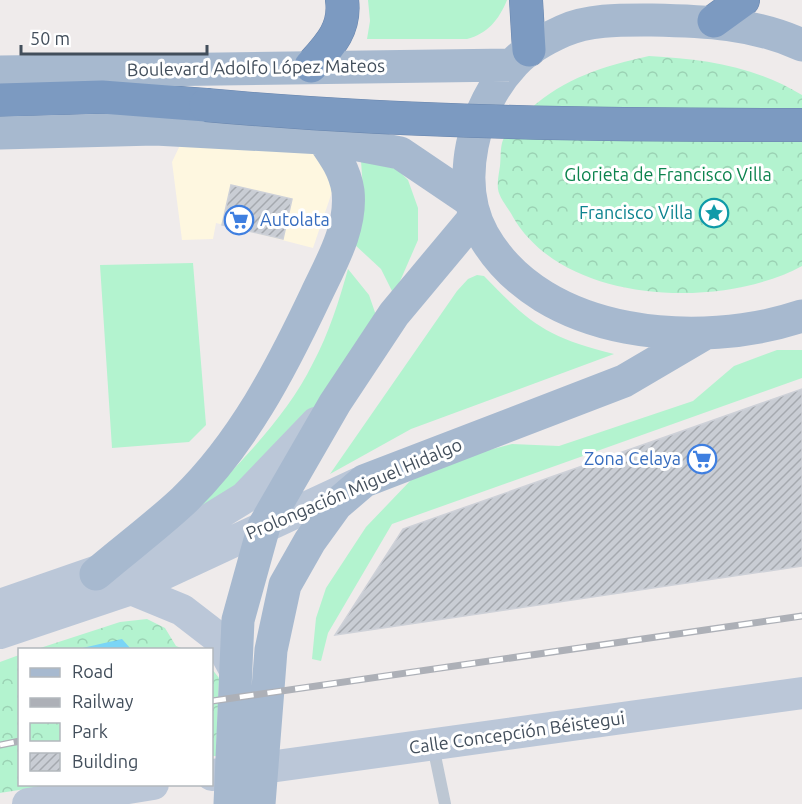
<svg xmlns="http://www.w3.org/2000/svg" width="802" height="804" viewBox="0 0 802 804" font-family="Ubuntu,sans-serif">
<defs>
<pattern id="park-crowns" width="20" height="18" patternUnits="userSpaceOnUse" patternTransform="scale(1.5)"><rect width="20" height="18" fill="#b3f3cf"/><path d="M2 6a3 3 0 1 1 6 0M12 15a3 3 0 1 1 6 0" fill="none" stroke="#9bd2b4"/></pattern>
<pattern id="water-waves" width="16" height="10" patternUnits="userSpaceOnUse" patternTransform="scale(1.5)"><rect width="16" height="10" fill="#7ad5f6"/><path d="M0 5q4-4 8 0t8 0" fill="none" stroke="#66afca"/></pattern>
<pattern id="building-hatch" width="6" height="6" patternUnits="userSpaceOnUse" patternTransform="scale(1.5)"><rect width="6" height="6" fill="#c9cdd4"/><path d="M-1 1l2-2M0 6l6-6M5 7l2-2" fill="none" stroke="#a5a9af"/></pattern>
</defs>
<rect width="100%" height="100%" fill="#efebeb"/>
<path fill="#fef7e0" d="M182,141l122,4 23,18 5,29 -19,56 -97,-25 -3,16 -31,1 -10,-78z"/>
<path fill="#b3f3cf" d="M368,0h139c-8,20 -20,34 -40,39h-100l3,-18z
M361,161l36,8 11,11 10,28v32l-24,55 -13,-26 -27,-25 9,-55z
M193,263l13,162 -17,17 -77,6 -12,-183z
M348,269l21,26 10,29 -76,97 -45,46 -49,40 -14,2c43,-44 91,-91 118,-146 16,-30 26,-62 35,-94z
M477,275l7,1c47,49 63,61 130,78l-203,75 -81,45 127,-183 11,-12z
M777,350h25v28l-410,146 -64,109 -7,28 -9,-2 4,-41 10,-30 40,-61 45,-47 63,-26 38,-10 47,2 134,-45 41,-35z"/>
<path fill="url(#park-crowns)" d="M649,56c54,3 106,10 153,39v171c-81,44 -238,39 -289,-49 -4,-8 -14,-19 -15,-28 -1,-7 1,-16 2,-23 1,-8 0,-19 3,-26 6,-13 17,-22 27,-31 35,-31 73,-43 119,-53z
M147,619l18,9 11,18 8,3 -150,1 86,-28z
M19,655l1,129 31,1 -51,8v-131z
M212,669l7,9 -3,78h-4z"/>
<path fill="url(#water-waves)" d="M122,639l9,10h-53z"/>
<path fill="url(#building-hatch)" stroke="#ced1d8" stroke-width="1.5" d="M231,185l61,14 -9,40 -61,-14z
M802,389v177l-467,69 68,-106z"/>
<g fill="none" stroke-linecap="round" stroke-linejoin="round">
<g stroke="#6885ad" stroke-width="34">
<path id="highway" d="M526,0l3,50
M714,21l29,-21
M311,66c18,-20 35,-37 31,-66
M0,100l102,-3 104,8"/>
</g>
<path stroke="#bdc7d3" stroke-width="12" d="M433,746l12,58"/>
<path stroke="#bbc7d8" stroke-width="32" d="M131,589l51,21 35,27 18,33
M0,605l161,-56 83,-51 72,-75
M0,633l131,-44 228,-106
M212,775l590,-82
M28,804l125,-20"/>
<path stroke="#a7b9cf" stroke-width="33" d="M802,45c-48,-22 -98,-24 -150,-25 -29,0 -62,-1 -89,11 -18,8 -36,18 -49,32 -41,43 -60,119 -31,172 59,104 218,115 319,81
M0,72l512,-7
M0,133l155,-4 167,9 78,15 71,48
M96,574c28,-24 59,-47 87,-73 60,-58 98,-132 133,-206 15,-32 36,-67 32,-104 -3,-21 -14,-36 -26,-53
M230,804l8,-184 26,-94 71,-123 59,-89 81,-97
M259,804l12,-154 14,-65 25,-44 26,-36 28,-24 260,-100 80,-47"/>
<use href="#highway" stroke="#7c9ac1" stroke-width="33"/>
<g stroke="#adb0b7" stroke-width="7">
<path id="rail" d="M212,701l590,-85
M0,745l20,-4"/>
</g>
<use href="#rail" stroke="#fff" stroke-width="4.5" stroke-dasharray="14" stroke-linecap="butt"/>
<g stroke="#6885ad" stroke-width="34" stroke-linecap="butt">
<path id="highway-bridge" d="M206,105c198,18 397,20 596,20"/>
</g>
<use href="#highway-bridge" stroke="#7c9ac1" stroke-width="33"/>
</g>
<defs>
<g id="sight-ring" transform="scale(1.5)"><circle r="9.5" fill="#fff" stroke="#0f9aa8" stroke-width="1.5"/><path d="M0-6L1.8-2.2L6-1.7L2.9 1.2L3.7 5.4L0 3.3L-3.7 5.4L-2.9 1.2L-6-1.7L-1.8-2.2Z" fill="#0f9aa8"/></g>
<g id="supermarket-ring" transform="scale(1.5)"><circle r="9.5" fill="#fff" stroke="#3f7fe0" stroke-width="1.5"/><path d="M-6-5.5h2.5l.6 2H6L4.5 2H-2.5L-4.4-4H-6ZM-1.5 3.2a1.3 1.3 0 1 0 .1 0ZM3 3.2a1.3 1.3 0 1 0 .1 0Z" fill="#3f7fe0"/></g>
</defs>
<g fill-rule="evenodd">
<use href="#sight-ring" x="714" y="213"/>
<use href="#supermarket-ring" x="239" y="220"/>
<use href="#supermarket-ring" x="702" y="459"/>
</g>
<g text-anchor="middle" stroke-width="6" stroke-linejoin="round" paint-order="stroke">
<g font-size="18" fill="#424e5b" stroke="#fff">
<text transform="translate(256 68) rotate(-1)" y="6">Boulevard Adolfo López Mateos</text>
<text transform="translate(354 489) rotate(-23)" y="6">Prolongación Miguel Hidalgo</text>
<text transform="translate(517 733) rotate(-8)" y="6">Calle Concepción Béistegui</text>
</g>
<g font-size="18" fill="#0c834e" stroke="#fff">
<text x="668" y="181">Glorieta de Francisco Villa</text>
</g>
<g font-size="18" fill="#0d838f" stroke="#fff" text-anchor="end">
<text x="693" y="219">Francisco Villa</text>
</g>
<g font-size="18" fill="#366cbe" stroke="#fff" text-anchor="start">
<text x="260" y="226">Autolata</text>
<text x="681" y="465" text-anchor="end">Zona Celaya</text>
</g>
</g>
<rect x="18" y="648" width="195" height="138" fill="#ffffff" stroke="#b3b8bd" stroke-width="1.5"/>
<rect x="30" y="668" width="30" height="9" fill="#a7b9cf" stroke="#b3b8bd" stroke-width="1.5"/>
<text x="72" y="678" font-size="18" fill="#424e5b">Road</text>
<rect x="30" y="698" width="30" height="9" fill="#adb0b7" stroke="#b3b8bd" stroke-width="1.5"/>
<text x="72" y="708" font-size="18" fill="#424e5b">Railway</text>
<rect x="30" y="723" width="30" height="18" fill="url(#park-crowns)" stroke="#b3b8bd" stroke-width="1.5"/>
<text x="72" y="738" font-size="18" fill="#424e5b">Park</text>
<rect x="30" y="753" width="30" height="18" fill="url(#building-hatch)" stroke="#b3b8bd" stroke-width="1.5"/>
<text x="72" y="768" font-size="18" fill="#424e5b">Building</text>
<path d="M21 45v9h186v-9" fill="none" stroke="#424e5b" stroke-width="3"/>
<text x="30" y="45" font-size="18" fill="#424e5b" stroke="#ffffff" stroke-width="4.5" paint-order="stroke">50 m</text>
</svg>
